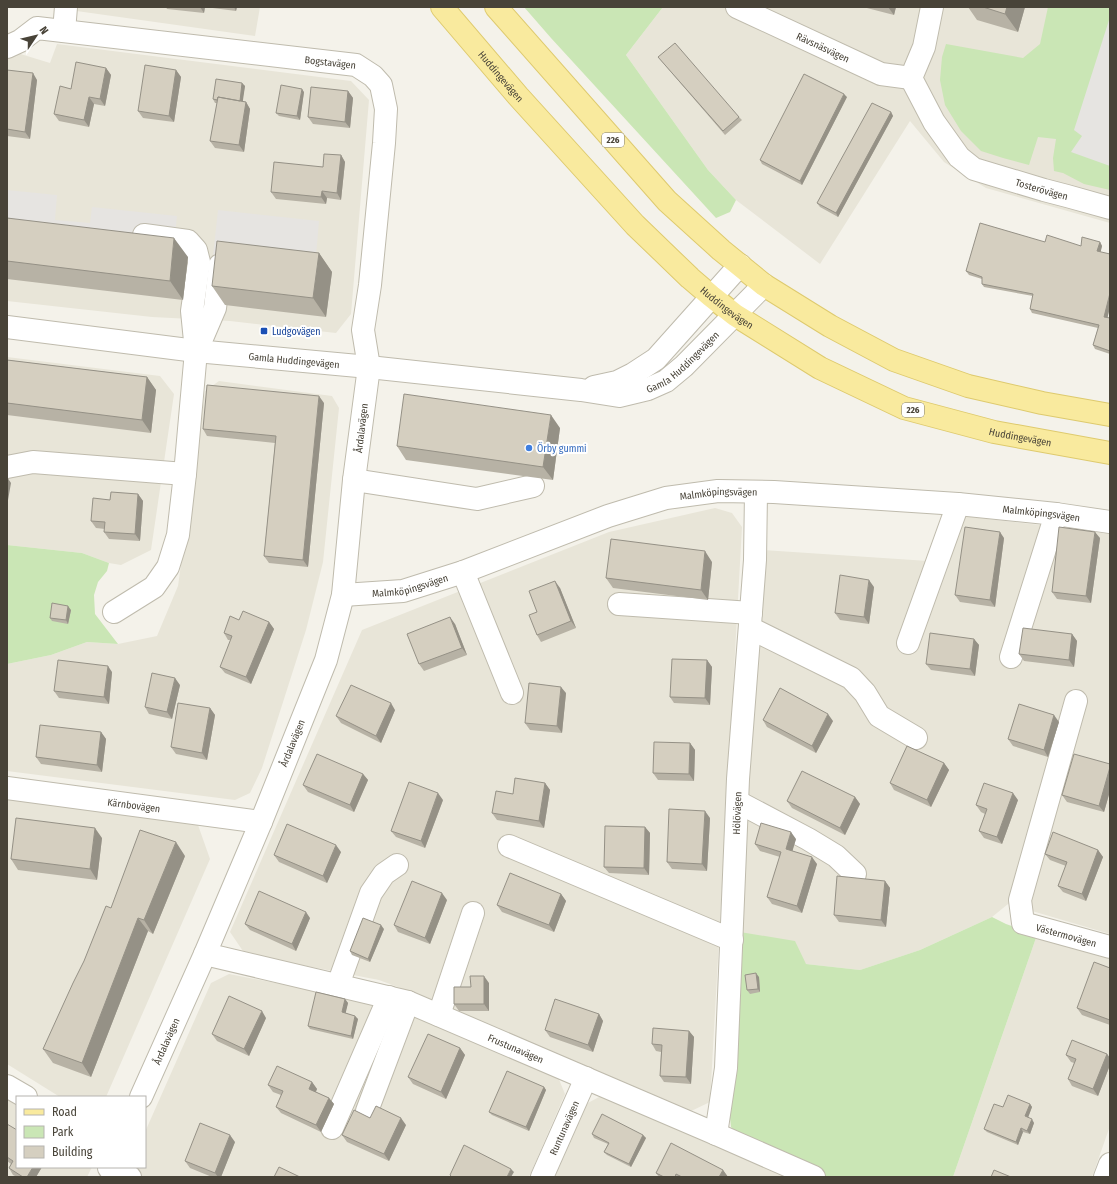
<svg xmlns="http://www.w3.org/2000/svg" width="1117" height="1184" viewBox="0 0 1117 1184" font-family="'Fira Sans Condensed',sans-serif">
<rect width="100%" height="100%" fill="#f4f2ea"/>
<path fill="#e8e5d8" d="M48,7h212l-5,29z
M663,7h447v216l-124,-35 -42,-26 -34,-41 -90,143 -84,-64 -28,-30 -82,-115z
M7,28l7,24 36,11 7,-19 294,37 18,19 -18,214 -15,19 -106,-12 -78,-4 -145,-16z
M7,357l153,19 14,18 -23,156 -30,15 -12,-2 -27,-10 -75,-8z
M219,381l113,15 7,12 -16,154 -17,68 -44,138 -12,25 -15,7 -228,-29v-107l44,-9 36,-13 31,2 39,-8 21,-50 27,-195z
M715,508l17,5 10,14 -32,575 -23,11 -257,-114 -51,-19 -134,-26 -15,-22 132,-302 247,-98z
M944,514l166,19v401l-102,-30 -16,13 -72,33 -60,20 -54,-6 -66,-32 23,-382 165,11z
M7,799l191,26 12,34 -104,238h-46l-53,-33z
M1037,935l73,20v171l-18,51h-139z
M229,974l141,27 41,13 147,63 7,17 -36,83h-404l4,-10h16v-35l66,-149z
M601,1096l179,74 3,7h-230l31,-72z
M7,1099l10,7v61h75l-5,10h-80z"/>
<path fill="#cae6b5" d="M524,7h139l-37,48 82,115 28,30 -6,12 -14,6 -165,-180z
M1048,7h62v183l-26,-6 -21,-11 -9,-2 -1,-13 3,-19 -18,-2 -9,28 -26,-7 -22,-7 -20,-20 -16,-26 -5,-25 2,-23 4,-13 77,14 17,-14z
M7,545l75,8 27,10 -2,8 -9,11 -4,13 1,19 23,30 -31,-2 -36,13 -44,9z
M992,917l14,7 31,11 -84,242h-130l-82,-39 -10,-11 -3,-28 12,-167 55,9 11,23 54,6 60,-20z"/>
<path fill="#e6e4e1" d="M1110,17v149l-39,-14 11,-16 -8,-6z
M7,190l50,5 -2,25 35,3 2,-16 85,9 -3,30 -167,-17z
M218,210l101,11 -4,46 -102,-11z"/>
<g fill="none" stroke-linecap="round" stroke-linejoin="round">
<g stroke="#bfbbad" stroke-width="24">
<g id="minor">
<path id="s1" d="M737,7l144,67 30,4"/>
<path id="s2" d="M932,7l-8,40 -13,31 23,44 25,35 15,12 70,21 23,6 43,12"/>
<path d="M64,31l2,-24"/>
<path id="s3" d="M7,47l13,-6 17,-13 319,37 17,11 8,9 5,24 -2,34 -14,142 -7,45 6,37 -15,113 -11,115 -17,65 -65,162 -56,132 -64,143"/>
<path id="s4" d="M7,327l189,24 173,16 212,23 38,6 29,-7 18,-8 18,-15 80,-81"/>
<path d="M197,350l18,-42 5,-43"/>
<path d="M594,387l23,-5 16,-8 23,-15 84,-94"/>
<path d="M7,467l26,-5 152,12"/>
<path d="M354,480l123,19 56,-13"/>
<path d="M463,572l49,121"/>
<path id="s5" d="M343,595l60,-4 60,-19 145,-56 58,-18 52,-7 56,1 184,12 98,10 54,8"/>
<path d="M619,604l132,9"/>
<path d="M114,612l40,-25 14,-20 10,-32 7,-61 11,-123 -4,-40 7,-49 -3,-12 -8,-9 -44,-6"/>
<path d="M750,628l101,50 14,15 14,23 37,22"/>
<path d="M908,643l50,-139"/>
<path d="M1011,657l45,-143"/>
<path id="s6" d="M1076,701l-56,199 3,23 87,24"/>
<path id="s7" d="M7,788l254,34"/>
<path d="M738,802l70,37 28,17 19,18"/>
<path d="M509,846l223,94"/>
<path id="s8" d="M205,954l203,48 308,132 98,43"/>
<path d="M338,985l33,-92 13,-19 13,-9"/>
<path d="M439,1015l34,-102"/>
<path d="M7,1086l19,11"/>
<path d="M367,1111l41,-109"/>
<path d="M332,1128l57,-131"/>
<path id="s9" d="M716,1134l10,-66 12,-289 17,-219 1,-67"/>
<path d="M109,1168l21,9"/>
<path id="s10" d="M542,1177l44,-99"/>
<path d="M1105,1177l5,-13"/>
</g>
</g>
<g stroke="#deca6e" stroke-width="24">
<g id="major">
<path id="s11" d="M442,7l76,89 117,129 55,53 21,18 24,19 85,53 84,40 90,24 116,21"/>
<path d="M496,7l171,194 54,49 43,35 66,41 64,34 74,26 74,17 68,12"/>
</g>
</g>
<use href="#minor" stroke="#fff" stroke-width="22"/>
<use href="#major" stroke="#f9ea9e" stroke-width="22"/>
</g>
<path fill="#b7b2a5" d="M166,7h71l-1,4 -31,-4 -1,6 -37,-4z
M863,7h33l-2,8z
M968,7h57l-7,25 -41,-12z
M658,57l81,60 3,3 -17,15z
M106,68l5,7 -6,31 -11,-2 -5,23 -30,-6 -5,-7 17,-25z
M7,70l30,10 -7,59 -23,-3z
M176,70l5,7 -7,45 -31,-4 -5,-7z
M242,83l3,3 -3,15 4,1 4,7 -6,43 -29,-4 -5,-7 7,-38h-2l-2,-4z
M348,91l5,7 -3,30 -37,-4 -5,-7z
M304,92l-4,28 -21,-4 -3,-3z
M847,97l-45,88 -40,-21 -2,-4z
M891,112l2,4 -55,101 -18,-10 -3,-4z
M341,155l4,7 -4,38 -14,-2 -1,6 -50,-5 -5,-7 52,-25z
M7,218l181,39 -5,43 -176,-21z
M1045,242l36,4 19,-4 2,4 -2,6 10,55 -3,11h3v36l-15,-5 -2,-4 5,-17 -66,-15 -2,-4 3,-13 -49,-9 -2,-3v-5l-13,-4 -3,-4z
M319,253l13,19 -6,45 -101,-12 -13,-19z
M7,360l140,17 9,13 -5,43 -144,-18z
M324,403l-16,164 -39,-4 -5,-7 11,-113 -68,-7 -4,-7z
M560,428l-7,52 -147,-20 -9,-14z
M138,494l5,7 -3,40 -31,-2 -5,-7 1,-3 -9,-1 -5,-7 19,-21z
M1004,538l-9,69 -35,-5 -5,-7z
M1100,538l-9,65 -34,-4 -5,-7z
M712,562l-4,38 -95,-12 -7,-10z
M874,587l-5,37 -29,-4 -5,-7z
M560,588l16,40 -35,14 -4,-7v-23z
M71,610l-3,14 -16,-3 -2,-3z
M239,620l30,2 5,7 -23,55 -26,-11 -5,-6 11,-27h-3l-4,-7z
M455,624l12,31 -43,16 -5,-7z
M1072,634l5,7 -3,26 -50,-6 -5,-7z
M974,639l5,6 -4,31 -44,-6 -5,-6z
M707,660l5,7 -2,38 -36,-2 -4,-6z
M112,672l-3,32 -50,-6 -5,-7z
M180,685l-8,34 -23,-5 -4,-7z
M566,693l-4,40 -32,-3 -5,-7z
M210,708l5,7 -8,45 -31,-6 -5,-7z
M395,710l-14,33 -40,-20 -5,-7z
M763,720l70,1 -17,32 -49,-26z
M1059,722l-11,35 -35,-11 -5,-7z
M101,732l5,7 -4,33 -61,-8 -5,-7z
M690,743l5,7 -1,31 -36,-1 -5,-7z
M944,763l5,7 -18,37 -37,-17 -4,-7z
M1110,764v27l-6,21 -37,-10 -5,-7z
M363,774l5,6 -14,32 -46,-20 -5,-7z
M545,783l5,7 -6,38 -47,-8 -5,-7 21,-19z
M855,797l5,7 -15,31 -53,-27 -5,-7z
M443,800l-18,48 -29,-11 -5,-6z
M1018,800l-16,44 -18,-6 -5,-7 6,-17 -4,-2 -5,-7z
M710,818l-3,53 -35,-2 -5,-7z
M645,827l5,6 -1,42 -40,-2 -5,-6z
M102,838l-5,42 -79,-10 -7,-11z
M796,839l-4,12 25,13 -15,49 -30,-9 -5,-7 13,-40 -20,-6 -5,-7z
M1098,850l5,7 -17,44 -23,-9 -5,-6 8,-20 -16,-6 -5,-6z
M341,852l-14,31 -48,-21 -5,-7z
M185,856l-32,78 -5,-3 -57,146 -38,-14 -10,-14 68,-141z
M885,881l5,7 -4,39 -47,-5 -5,-7z
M561,894l5,7 -12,31 -52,-20 -5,-7z
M447,900l-17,44 -32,-12 -4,-7z
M310,918l-14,33 -46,-21 -5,-6z
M384,929l-14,33 -18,-7 -2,-4z
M1110,968v57l-28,-10 -5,-7z
M759,977l1,15 -10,2 -3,-4z
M489,983v28h-30l-5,-7 17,-17z
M345,999l3,4 -3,10 10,3 3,3 -5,20 -43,-10 -2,-3z
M599,1014l4,7 -10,31 -43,-15 -5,-7z
M266,1018l-17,38 -32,-15 -5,-7z
M689,1031l5,6 -3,47 -27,-2 -4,-6 1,-24 -5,-1 -4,-7z
M460,1048l5,7 -19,44 -33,-15 -5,-7z
M1107,1054l3,4v7l-12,31 -26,-10 -4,-7 6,-16 -3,-1 -5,-7z
M312,1082l5,7 -1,3 13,6 5,6 -13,28 -40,-19 -5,-6 5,-12 -8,-3 -5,-7z
M544,1087l2,3 -17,41 -37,-16 -3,-3z
M1030,1104l2,3 -4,11 6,5 -4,11 -7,-2 -5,13 -31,-13 -3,-3z
M7,1124l35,43 -6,10h-19l-4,-2 -4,-7 2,-4 -4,-3z
M406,1125l-17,36 -42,-19 -5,-7z
M592,1134l51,1 3,3 -15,29 -24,-12 -3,-3 4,-8 -14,-6z
M235,1142l-14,35h-9l-22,-9 -5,-7z
M723,1170l5,7h-69l-3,-4z"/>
<path fill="#959186" d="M200,7h5l-1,6z
M234,7h3l-1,4z
M888,7h8l-2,8z
M1007,7h18l-7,25 -13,-18z
M106,68l5,7 -6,31 -5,-7z
M176,70l5,7 -7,45 -5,-6z
M33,73l4,7 -7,59 -5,-7z
M242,83l3,3 -3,21 -3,-3z
M302,89l2,3 -4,28 -3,-4z
M348,91l5,7 -3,30 -5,-6z
M844,94l3,3 -45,88 -2,-4z
M89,97l5,7 -5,23 -5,-7z
M246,102l4,7 -6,43 -5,-7z
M891,112l2,4 -55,101 -2,-4z
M341,155l4,7 -4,38 -4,-7z
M322,191l5,7 -1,6 -5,-7z
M174,238l14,19 -5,43 -13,-19z
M1100,242l2,4 -2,9 -3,-4z
M319,253l13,19 -6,45 -13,-19z
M1110,293v14l-3,13 -3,-3z
M147,377l9,13 -5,43 -9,-13z
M319,396l5,7 -16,164 -5,-7z
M551,415l9,13 -7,52 -10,-13z
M7,477l4,6 -4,23z
M138,494l5,7 -3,40 -5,-7z
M1000,532l4,6 -9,69 -5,-7z
M1095,532l5,6 -9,65 -5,-7z
M705,551l7,11 -4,38 -7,-10z
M869,580l5,7 -5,37 -5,-7z
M555,581l5,7 16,40 -5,-7z
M68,606l3,4 -3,14 -2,-4z
M450,617l5,7 12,31 -5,-7z
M269,622l5,7 -23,55 -5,-7z
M1072,634l5,7 -3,26 -5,-7z
M974,639l5,6 -4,31 -5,-7z
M707,660l5,7 -2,38 -5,-7z
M108,666l4,6 -3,32 -5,-7z
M175,678l5,7 -8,34 -5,-7z
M561,687l5,6 -4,40 -5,-7z
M391,703l4,7 -14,33 -5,-7z
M210,708l5,7 -8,45 -5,-7z
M828,714l5,7 -17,32 -4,-7z
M1054,715l5,7 -11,35 -4,-7z
M101,732l5,7 -4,33 -5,-7z
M690,743l5,7 -1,31 -5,-7z
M944,763l5,7 -18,37 -4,-7z
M1110,767v24l-6,21 -5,-6z
M363,774l5,6 -14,32 -4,-7z
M545,783l5,7 -6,38 -5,-7z
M438,793l5,7 -18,48 -4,-7z
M1013,793l5,7 -16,44 -5,-7z
M855,797l5,7 -15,31 -5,-7z
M705,811l5,7 -3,53 -5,-7z
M645,827l5,6 -1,42 -5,-7z
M95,828l7,10 -5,42 -7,-11z
M791,832l5,7 -5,17 -5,-7z
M176,842l9,14 -32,78 -9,-14z
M336,845l5,7 -14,31 -4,-7z
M1098,850l5,7 -17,44 -4,-7z
M812,857l5,7 -15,49 -5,-7z
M885,881l5,7 -4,39 -5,-7z
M442,893l5,7 -17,44 -5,-6z
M561,894l5,7 -12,31 -5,-7z
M306,912l4,6 -14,33 -4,-7z
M138,918l10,13 -57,146 -9,-14z
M381,925l3,4 -14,33 -2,-3z
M756,973l3,4 1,15 -2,-3z
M484,976l5,7v28l-5,-7z
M345,999l3,4 -3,13 -3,-4z
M262,1011l4,7 -17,38 -5,-7z
M599,1014l4,7 -10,31 -5,-7z
M355,1016l3,3 -5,20 -2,-3z
M689,1031l5,6 -3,47 -5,-7z
M460,1048l5,7 -19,44 -5,-7z
M1107,1054l3,4v7l-12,31 -5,-7z
M312,1082l5,7 -3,6 -5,-6z
M544,1087l2,3 -17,41 -3,-4z
M329,1098l5,6 -13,28 -5,-7z
M1030,1104l2,3 -5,13 -2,-4z
M401,1118l5,7 -17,36 -5,-7z
M1032,1119l2,4 -4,11 -3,-3z
M1021,1128l2,4 -5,13 -2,-3z
M230,1135l5,7 -14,35h-3l-3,-4z
M643,1135l3,3 -15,29 -2,-3z
M33,1167h9l-6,10h-9z
M511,1169l3,3 -3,5h-4z
M723,1170l5,7h-9z"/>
<path fill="#d5cfc0" stroke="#959186" d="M983,7h24l-2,7z
M675,43l64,74 -16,14 -65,-74z
M76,62l30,6 -6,31 -11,-2 -5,23 -30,-6 6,-28 11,3z
M145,65l31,5 -7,46 -31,-5z
M7,70l26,3 -8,59 -18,-3z
M804,74l40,20 -44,87 -40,-21z
M216,79l26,4 -2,18 -22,-4 -1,3 -4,-1z
M281,85l21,4 -5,27 -21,-3z
M311,87l37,4 -3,31 -37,-5z
M218,97l28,5 -7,43 -29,-4z
M872,103l19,9 -55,101 -19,-10z
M324,154l17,1 -4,38 -15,-2 -1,6 -50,-5 3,-30 49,5z
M7,218l167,20 -4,43 -163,-20z
M980,223l65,19 2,-7 34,11 1,-9 18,5 -3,9 13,3v39l-6,24 6,1v33l-17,-6 6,-20 -69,-16 3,-15 -51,-10v-7l-16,-6z
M217,241l102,12 -6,45 -101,-12z
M7,360l140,17 -5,43 -135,-17z
M207,385l112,11 -16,164 -39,-4 12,-120 -73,-7z
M404,394l147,21 -8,52 -146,-21z
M111,492l27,2 -3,40 -31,-2 1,-10 -14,-1 2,-23 17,2z
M965,527l35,5 -10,68 -35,-5z
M1059,527l36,5 -9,64 -34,-4z
M611,539l94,12 -4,39 -95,-12z
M840,575l29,5 -5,37 -29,-4z
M555,581l16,40 -34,14 -8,-20 8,-3 -8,-21z
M52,603l16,3 -2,14 -16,-2z
M243,611l26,11 -23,55 -26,-10 12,-31 -8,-3 6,-17 9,4z
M450,617l12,31 -43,16 -12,-30z
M1023,628l49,6 -3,26 -50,-6z
M930,633l44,6 -4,30 -44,-5z
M672,659l35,1 -2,38 -35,-1z
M58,660l50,6 -4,31 -50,-6z
M152,673l23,5 -8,34 -22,-5z
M529,683l32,4 -4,39 -32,-3z
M351,685l40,18 -15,33 -40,-20z
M780,688l48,26 -16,32 -49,-26z
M178,703l32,5 -8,45 -31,-6z
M1019,704l35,11 -10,35 -36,-11z
M40,725l61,7 -4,33 -61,-8z
M654,742l36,1 -1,31 -36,-1z
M907,746l37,17 -17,37 -37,-17z
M317,754l46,20 -13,31 -47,-20z
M1074,754l36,10v3l-11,39 -37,-11z
M802,771l53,26 -15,31 -53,-27z
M515,778l30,5 -6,38 -47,-8 4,-22 17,3z
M409,782l29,11 -17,48 -30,-10z
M984,783l29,10 -16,44 -18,-6 8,-22 -11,-4z
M669,809l36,2 -3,53 -35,-2z
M16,818l79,10 -5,41 -79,-10z
M761,823l30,9 -5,17 26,8 -15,49 -30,-9 14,-45 -26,-8z
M287,824l49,21 -13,31 -49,-21z
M605,826l40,1 -1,41 -40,-1z
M140,830l36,12 -32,78 -6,-2 -56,145 -39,-14 30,-66 11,-22 22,-55 5,2z
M1053,832l45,18 -16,44 -24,-8 9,-24 -22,-8z
M510,873l51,21 -12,31 -52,-20z
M837,876l48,5 -4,39 -47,-5z
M412,881l30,12 -17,45 -31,-13z
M259,891l47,21 -14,32 -47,-20z
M363,918l18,7 -13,34 -18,-8z
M1094,962l16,6v52l-33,-12z
M756,973l2,16 -11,1 -2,-15z
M470,976h14v28h-30v-17h17z
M316,992l29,7 -3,13 13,4 -4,20 -43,-10z
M229,996l33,15 -18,38 -32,-15z
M555,999l44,15 -11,31 -43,-15z
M653,1028l36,3 -3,46 -26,-1 2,-31 -10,-1z
M428,1034l32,14 -19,44 -33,-15z
M1072,1040l35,14 -14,35 -25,-10 8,-20 -10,-4z
M277,1066l35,16 -3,7 20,9 -13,27 -40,-18 7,-16 -15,-6z
M507,1071l37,16 -18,40 -37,-15z
M1008,1095l22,9 -5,12 7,3 -5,12 -6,-3 -5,14 -32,-13 10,-25 9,3z
M376,1106l25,12 -17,36 -42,-19 12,-25 16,8z
M602,1114l41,21 -14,29 -25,-12 5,-9 -17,-9z
M200,1123l30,12 -15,38 -30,-12z
M7,1124l10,6v37h16l-6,10h-4l-14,-9 4,-7 -6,-4z
M671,1143l52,27 -4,7h-37l-6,-3 -1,3h-11l-8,-4z
M464,1145l47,24 -4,8h-55l-2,-2z
M279,1167l21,10h-26z
M994,1170l17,7h-20z"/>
<rect fill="#1a4fb4" stroke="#fff" stroke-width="1.5" x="260" y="327" width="8" height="8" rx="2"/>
<circle fill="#3f7fe0" stroke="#fff" stroke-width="1.5" cx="529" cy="448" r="4"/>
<g text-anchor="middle" stroke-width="4" stroke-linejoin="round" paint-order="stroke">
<g fill="#fff" stroke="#7f7b74" stroke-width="1">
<rect x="602" y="133" width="22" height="14" rx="3"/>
<rect x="902" y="403" width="22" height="14" rx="3"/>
</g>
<g font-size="9" font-weight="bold" fill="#484338">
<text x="613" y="143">226</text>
<text x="913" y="413">226</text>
</g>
<g font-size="10" fill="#484338" stroke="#fff">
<text dy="4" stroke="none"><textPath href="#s1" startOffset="95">Rävsnäsvägen</textPath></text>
<text dy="4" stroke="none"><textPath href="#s3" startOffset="331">Bogstavägen</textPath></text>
<text dy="4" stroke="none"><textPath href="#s11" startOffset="91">Huddingevägen</textPath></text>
<text dy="4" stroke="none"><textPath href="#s2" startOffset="257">Tosterövägen</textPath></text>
<text dy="4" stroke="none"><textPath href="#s11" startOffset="415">Huddingevägen</textPath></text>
<text dy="4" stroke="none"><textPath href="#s4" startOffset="690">Gamla Huddingevägen</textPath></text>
<text dy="4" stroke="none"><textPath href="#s4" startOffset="289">Gamla Huddingevägen</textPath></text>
<text transform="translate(361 428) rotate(-83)" y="4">Årdalavägen</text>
<text dy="4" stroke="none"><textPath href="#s11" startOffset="739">Huddingevägen</textPath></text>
<text dy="4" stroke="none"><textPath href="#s5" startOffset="392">Malmköpingsvägen</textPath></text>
<text dy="4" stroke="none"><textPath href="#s5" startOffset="716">Malmköpingsvägen</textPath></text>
<text dy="4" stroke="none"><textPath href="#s5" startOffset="68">Malmköpingsvägen</textPath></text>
<text transform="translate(292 743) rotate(-68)" y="4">Årdalavägen</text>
<text dy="4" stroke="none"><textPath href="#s7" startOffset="128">Kärnbovägen</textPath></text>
<text dy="4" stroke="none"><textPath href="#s9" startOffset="322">Hölövägen</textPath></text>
<text dy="4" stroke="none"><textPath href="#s6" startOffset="275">Västermovägen</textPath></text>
<text transform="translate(166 1041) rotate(-66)" y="4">Årdalavägen</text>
<text dy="4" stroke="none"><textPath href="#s8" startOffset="326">Frustunavägen</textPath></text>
<text dy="4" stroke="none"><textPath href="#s10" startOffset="54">Runtunavägen</textPath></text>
</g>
<g font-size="10" fill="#164399" stroke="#fff" text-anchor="start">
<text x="272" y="335">Ludgovägen</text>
</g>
<g font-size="10" fill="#366cbe" stroke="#fff" text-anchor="start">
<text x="537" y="452">Örby gummi</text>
</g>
</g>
<rect width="1117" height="1184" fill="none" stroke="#484338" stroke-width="16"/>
<rect x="16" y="1096" width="130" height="72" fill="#ffffff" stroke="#b6b4af"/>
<rect x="24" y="1109" width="20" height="6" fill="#f9ea9e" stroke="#b6b4af"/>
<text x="52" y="1116" font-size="12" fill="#484338">Road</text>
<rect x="24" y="1126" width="20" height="12" fill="#cae6b5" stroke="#b6b4af"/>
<text x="52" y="1136" font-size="12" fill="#484338">Park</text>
<rect x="24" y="1146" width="20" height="12" fill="#d5cfc0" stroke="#b6b4af"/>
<text x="52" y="1156" font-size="12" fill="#484338">Building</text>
<g transform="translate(36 36) rotate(55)" stroke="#ffffff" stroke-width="3" paint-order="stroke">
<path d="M0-3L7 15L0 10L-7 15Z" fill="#484338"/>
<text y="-6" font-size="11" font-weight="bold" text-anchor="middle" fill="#484338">N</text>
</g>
</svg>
